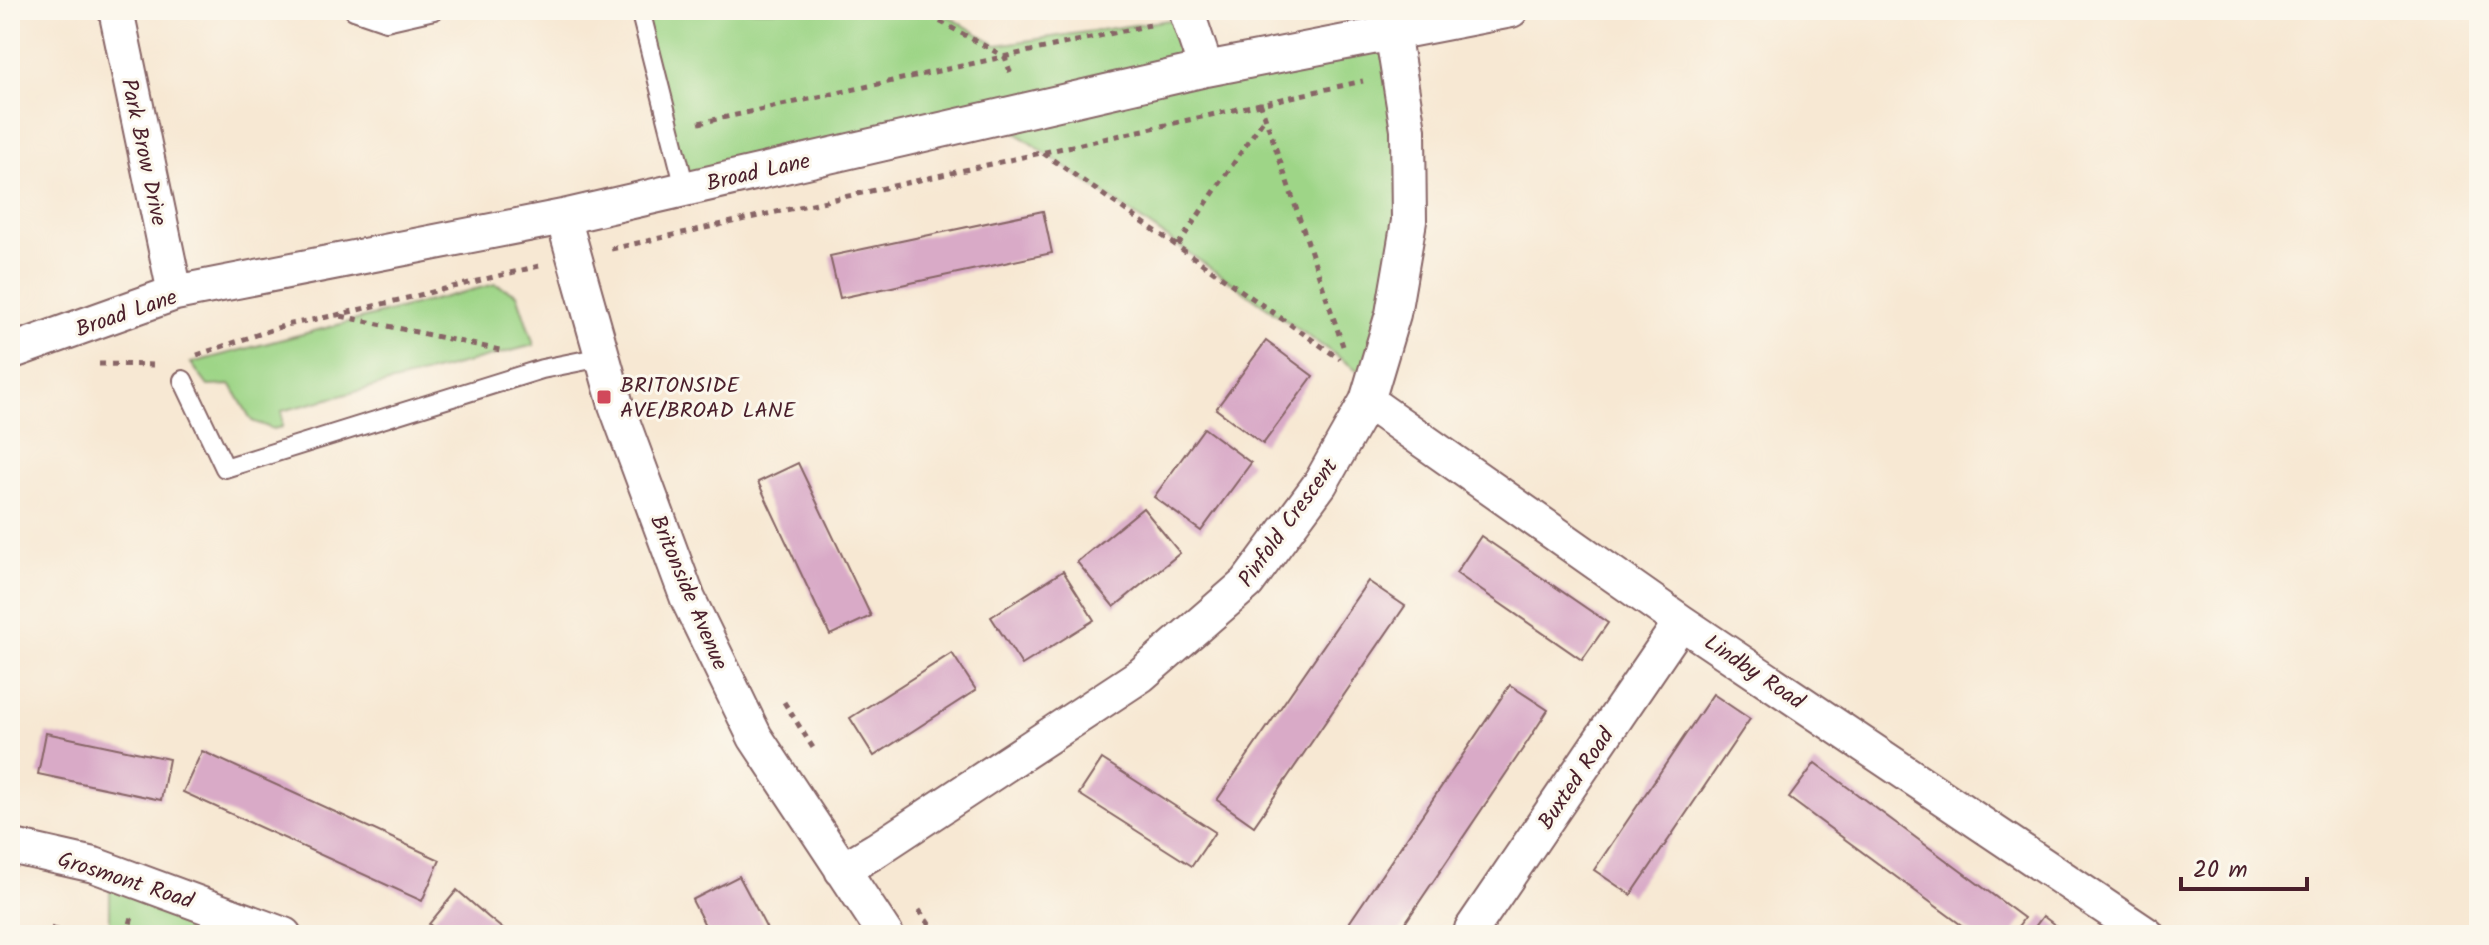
<svg xmlns="http://www.w3.org/2000/svg" width="2489" height="945" viewBox="0 0 2489 945" font-family="Kalam,sans-serif">
<rect width="100%" height="100%" fill="#fbf7ec"/>
<filter id="ink" filterUnits="userSpaceOnUse"><feTurbulence type="fractalNoise" baseFrequency=".0125" numOctaves="2"/><feDisplacementMap in="SourceGraphic" scale="16" xChannelSelector="R" yChannelSelector="G"/><feConvolveMatrix kernelMatrix="1 2 1 2 8 2 1 2 1" color-interpolation-filters="sRGB"/></filter>
<filter id="wash" filterUnits="userSpaceOnUse"><feTurbulence type="fractalNoise" baseFrequency=".006" numOctaves="4" result="noise"/><feDisplacementMap in="SourceGraphic" scale="32" xChannelSelector="R" yChannelSelector="G"/><feGaussianBlur stdDeviation="1.8" result="paint"/><feColorMatrix in="noise" values="0 0 0 0 0 0 0 0 0 0 0 0 0 0 0 0 0 1.4 0 .05"/><feComposite in="paint" operator="in"/></filter>
<g filter="url(#wash)">
<rect width="100%" height="100%" fill="#f7e8d3"/>
<path fill="#9ed587" stroke="#747a59" stroke-width="2" d="M638,10h300l59,35 192,-28 17,52 186,-38 17,190 -36,160 -380,-264 -308,71z
M495,284l22,10 17,51 -252,66v16l-9,2 -21,-8 -21,-36 -23,1 -17,-23z
M110,870l174,65h-174z"/>
<g id="blocks">
<path fill="#d9aac7" d="M1043,211l9,42 -212,45 -10,-42z
M1266,341l47,35 -50,68 -47,-35z
M1204,428l47,35 -50,68 -47,-34z
M798,463l73,153 -41,19 -72,-153z
M1143,508l37,45 -66,54 -37,-45z
M1481,536l127,87 -26,37 -126,-87z
M1063,571l31,49 -72,45 -31,-48z
M1368,581l37,25 -151,220 -37,-26z
M952,653l24,37 -102,66 -24,-38z
M1510,685l38,25 -22,34 -129,191h-56z
M1713,694l37,25 -119,176 -37,-25z
M46,733l123,26 -8,41 -123,-26z
M202,751l238,109 -18,41 -239,-109z
M1102,759l113,73 -23,34 -113,-72z
M1815,763l209,155 -12,17h-37l-186,-137z
M739,876l16,30 15,29h-60l-18,-35z
M457,890l31,27 22,18h-68l-13,-11z
M2043,916l25,19h-39z
M52,927l23,7v1h-25z"/>
</g>
</g>
<g filter="url(#ink)">
<use href="#blocks" fill-opacity="0" stroke="#876566" stroke-width="2"/>
<g fill="none" stroke-linecap="round" stroke-linejoin="round">
<g stroke="#876566" stroke-width="22">
<path id="lane" d="M354,10l32,11 48,-11
M640,10l45,178
M183,380l42,88 317,-99 60,-12"/>
</g>
<g stroke="#876566" stroke-width="38">
<path id="street" d="M116,10l59,283
M1186,10l20,59
M563,217l53,188 72,194 67,138 131,198
M10,352l165,-59 388,-76 643,-148 305,-59
M1367,401l314,221 466,313
M10,846l84,19 190,70
M842,870l34,-20 265,-175 106,-92 73,-99 47,-83 26,-87 16,-93 -1,-91 -16,-99
M1471,935l1,-6 209,-307"/>
</g>
<path stroke="#876566" stroke-width="5" stroke-dasharray="6 6" stroke-linecap="butt" d="M919,10l86,47 7,20
M1260,102l83,244
M699,123l451,-98
M1043,153l297,206
M1178,245l87,-128
M611,249l752,-168
M341,316l159,34
M197,355l89,-30 51,-10 202,-49
M99,364l58,1
M784,702l31,49
M919,910l18,25
M127,935l5,-18"/>
<use href="#lane" stroke="#fff" stroke-width="18"/>
<use href="#street" stroke="#fff" stroke-width="34"/>
</g>
</g>
<rect fill="#d1495b" stroke="#fbf7ec" stroke-width="3" x="596" y="389" width="16" height="16" rx="4"/>
<g text-anchor="middle" stroke-width="6" stroke-linejoin="round" paint-order="stroke">
<g font-size="22" fill="#4a1f2b" stroke="#fbf7ec">
<text transform="translate(145 152) rotate(78)" y="8">Park Brow Drive</text>
<text transform="translate(758 171) rotate(-13)" y="8">Broad Lane</text>
<text transform="translate(126 312) rotate(-19)" y="8">Broad Lane</text>
<text transform="translate(1287 522) rotate(-54)" y="8">Pinfold Crescent</text>
<text transform="translate(690 592) rotate(67)" y="8">Britonside Avenue</text>
<text transform="translate(1755 671) rotate(34)" y="8">Lindby Road</text>
<text transform="translate(1575 778) rotate(-56)" y="8">Buxted Road</text>
<text transform="translate(126 879) rotate(18)" y="8">Grosmont Road</text>
</g>
<g font-size="22" fill="#4a1f2b" stroke="#fbf7ec" text-anchor="start">
<text x="620" y="392">BRITONSIDE<tspan x="620" dy="25">AVE/BROAD LANE</tspan></text>
</g>
</g>
<rect width="2489" height="945" fill="none" stroke="#fbf7ec" stroke-width="40"/>
<path d="M2181 877v12h126v-12" fill="none" stroke="#4a1f2b" stroke-width="4"/>
<text x="2193" y="877" font-size="24" fill="#4a1f2b" stroke="#fbf7ec" stroke-width="6" paint-order="stroke">20 m</text>
</svg>
